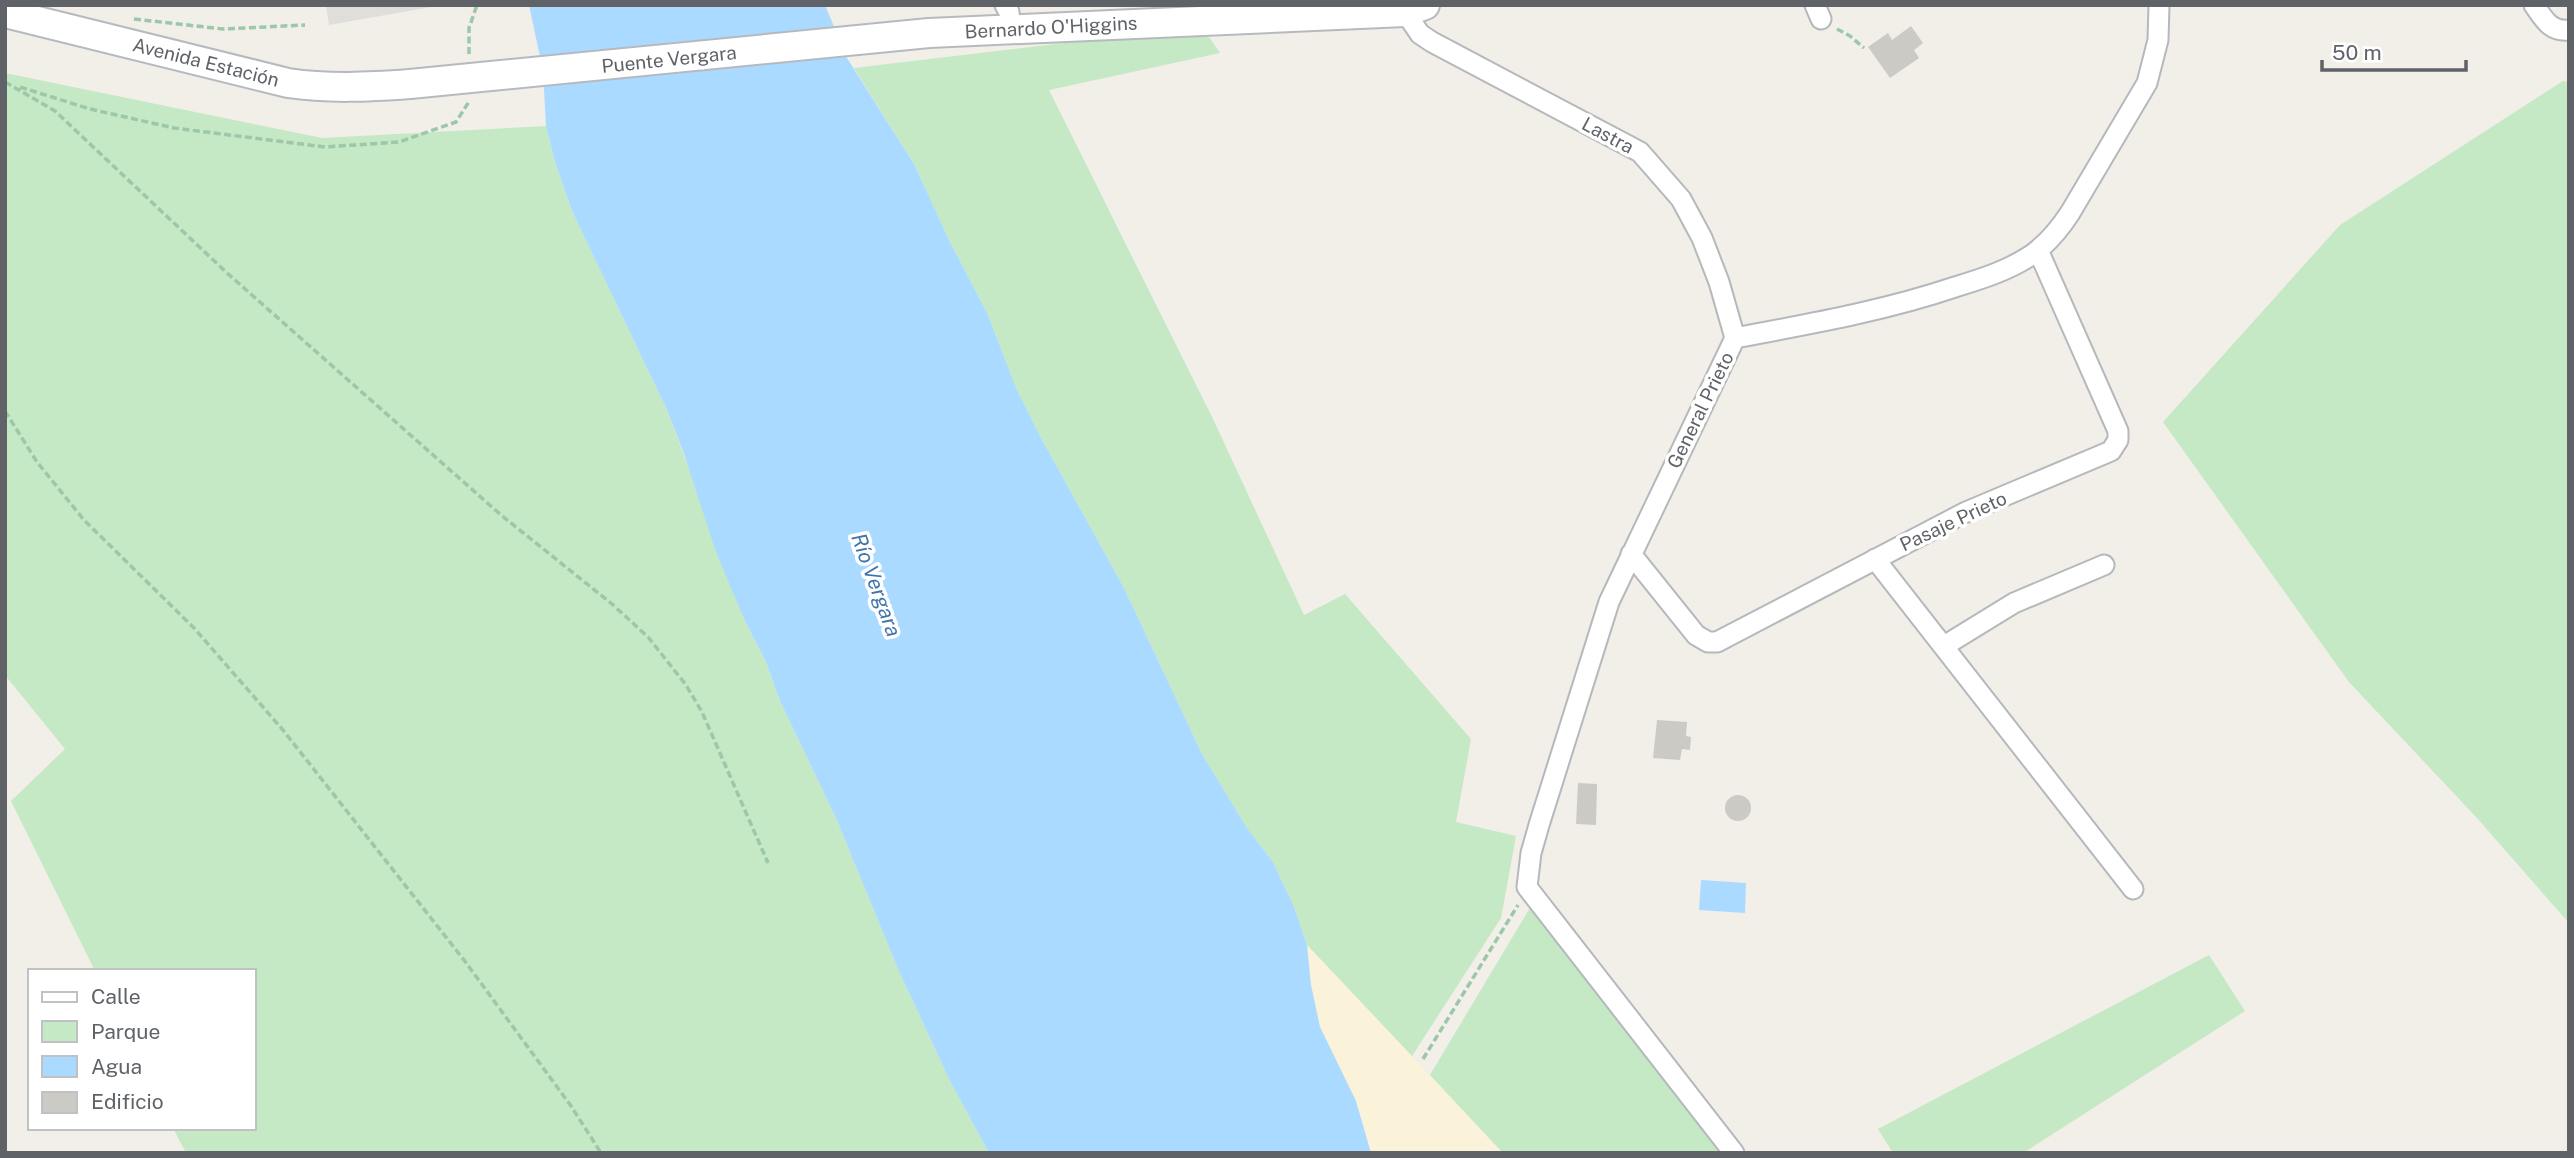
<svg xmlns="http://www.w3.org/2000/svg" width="2574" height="1158" viewBox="0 0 2574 1158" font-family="'Public Sans',sans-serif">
<rect width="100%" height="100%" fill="#f1efe8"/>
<path fill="#e0deda" d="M326,5h111v1l-108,19z"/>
<path fill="#c5e8c5" d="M1181,29l28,8 11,16 -171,37 164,329 91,196 41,-21 126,145 -15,83 60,14 -15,82 -89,138 -105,-111 -13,-38 -21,-45 -26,-34 -45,-74 -78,-166 -83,-150 -24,-48 -30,-77 -38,-73 -35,-76 -60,-96z
M5,73l317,65 224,-12 9,36 17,49 95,199 79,213 20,39 14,39 56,117 62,151 52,112 39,72h-803l-13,-25h81v-157h-159l-84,-170 54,-52 -60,-74z
M2563,81l6,1v841l-92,-105 -128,-136 -186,-260 177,-197z
M1540,891l202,262h-240l-72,-78z
M2209,955l36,56 -222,142h-130l-15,-24z"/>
<path fill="#fbf3d9" d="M1307,945l196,208h-132l-15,-52 -36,-74 -9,-42z"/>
<path fill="#aadaff" d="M529,5h296l22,53 67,106 35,76 38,73 30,77 24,48 83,150 78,166 45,74 26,34 21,45 13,38 4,40 9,42 36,74 15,52h-382l-39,-72 -52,-112 -62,-151 -56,-117 -14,-39 -20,-39 -15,-35 -16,-39 -31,-95 -17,-44 -95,-199 -17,-49 -9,-36 -3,-55z
M1701,880l45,3 -1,30 -46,-3z"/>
<path fill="#cccac5" d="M1911,26l12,17 -9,7 5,8 -29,20 -22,-31 20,-14 4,7z
M1657,720l30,2 -1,14 5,1 -1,13 -8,-1 -2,11 -27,-2z
M1578,783l19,1 -1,41 -20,-1z
M1725 808a13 13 0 1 1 26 0a13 13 0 1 1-26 0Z"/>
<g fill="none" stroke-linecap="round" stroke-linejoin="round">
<g stroke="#b5b8bc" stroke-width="23">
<path id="street" d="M1005,5l4,7 2,17
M1815,5l6,14
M2534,5c10,14 16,27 35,25
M1405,12l15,22 12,8 208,110 41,47 21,39 17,44 16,56
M1735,338c74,-14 149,-27 220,-51 26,-8 52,-16 75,-31 16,-11 29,-26 40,-43l77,-130 11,-43 1,-35
M1631,554l65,81 12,7h9l249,-130 145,-61 7,-11v-9l-80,-181
M1875,559l258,330
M1944,646l70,-43 90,-38
M1734,1153l-207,-266 4,-34 8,-28 70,-223 126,-264"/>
</g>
<g stroke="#b6babf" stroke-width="32">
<path id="secondary" d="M5,13l283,70c41,6 80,4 122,1
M929,33l476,-21 20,-7"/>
</g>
<path stroke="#9cc7a9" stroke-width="3.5" stroke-dasharray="7 3.5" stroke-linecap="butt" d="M134,19l89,10 82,-4
M1837,29l13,7 14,12
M469,54v-26l8,-23
M5,82l50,29 172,162 274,242 111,89 36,33 38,48 16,27 66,151
M20,87l70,22 84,19 151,19 74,-5 57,-20 14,-22
M5,411l32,51 47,58 110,108 89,102 181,230 107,146 30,47
M1423,1059l95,-154"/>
<use href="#street" stroke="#fff" stroke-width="19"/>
<use href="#secondary" stroke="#fff" stroke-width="28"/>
<g stroke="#b6babf" stroke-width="32" stroke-linecap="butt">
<path id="secondary-bridge" d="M410,84l519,-51"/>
</g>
<use href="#secondary-bridge" stroke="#fff" stroke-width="28"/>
</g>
<g text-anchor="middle" stroke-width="7" stroke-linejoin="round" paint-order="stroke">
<g font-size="19" fill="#5f6368" stroke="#fff">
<text transform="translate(1051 27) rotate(-3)" y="7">Bernardo O'Higgins</text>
<text transform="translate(669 59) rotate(-6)" y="7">Puente Vergara</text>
<text transform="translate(206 62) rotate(14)" y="7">Avenida Estación</text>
<text transform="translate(1608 135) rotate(28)" y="7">Lastra</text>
<text transform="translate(1700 410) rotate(-64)" y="7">General Prieto</text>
<text transform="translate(1953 521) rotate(-25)" y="7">Pasaje Prieto</text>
</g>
<g font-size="21" font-style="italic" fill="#4174aa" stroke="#fff">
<text transform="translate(876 585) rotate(70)" y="7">Río Vergara</text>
</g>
</g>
<rect width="2574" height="1158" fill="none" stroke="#5f6368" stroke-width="14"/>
<rect x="28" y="969" width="228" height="161" fill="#ffffff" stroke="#bfc1c3" stroke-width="2"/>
<rect x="42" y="992" width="35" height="10" fill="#ffffff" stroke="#bfc1c3" stroke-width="2"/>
<text x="91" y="1004" font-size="21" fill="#5f6368">Calle</text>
<rect x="42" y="1021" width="35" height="21" fill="#c5e8c5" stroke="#bfc1c3" stroke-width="2"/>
<text x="91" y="1039" font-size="21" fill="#5f6368">Parque</text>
<rect x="42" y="1056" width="35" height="21" fill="#aadaff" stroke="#bfc1c3" stroke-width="2"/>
<text x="91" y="1074" font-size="21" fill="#5f6368">Agua</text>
<rect x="42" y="1092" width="35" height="21" fill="#cccac5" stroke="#bfc1c3" stroke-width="2"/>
<text x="91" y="1109" font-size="21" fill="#5f6368">Edificio</text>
<path d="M2322 60v10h144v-10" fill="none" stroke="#5f6368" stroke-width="3.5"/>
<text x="2332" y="60" font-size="21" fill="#5f6368" stroke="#ffffff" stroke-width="5" paint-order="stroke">50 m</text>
</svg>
